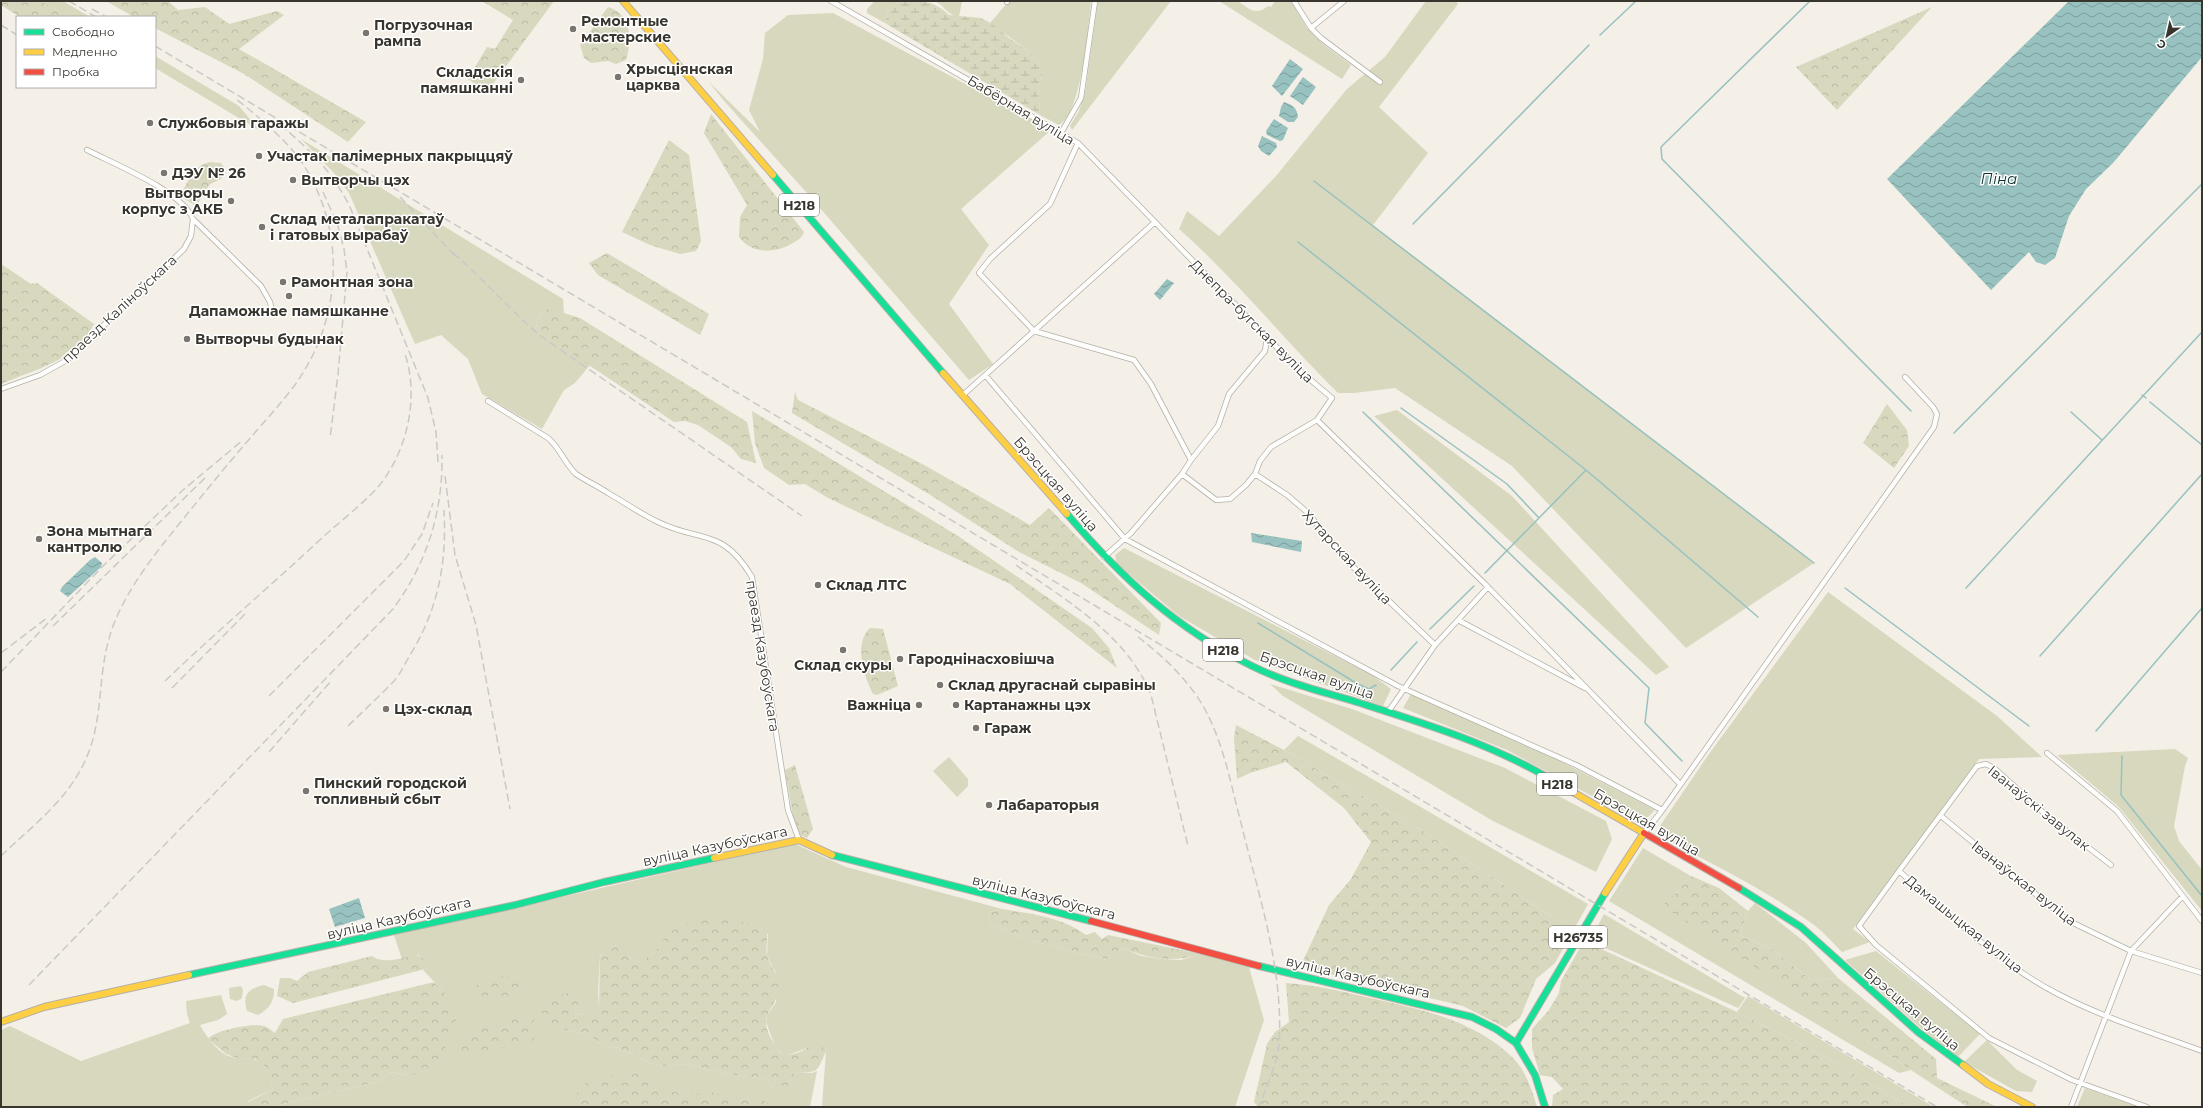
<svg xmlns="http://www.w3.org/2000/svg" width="2203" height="1108" viewBox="0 0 2203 1108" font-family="Montserrat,sans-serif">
<defs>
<pattern id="forest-crowns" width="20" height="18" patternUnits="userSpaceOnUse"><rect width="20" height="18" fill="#d7d8bd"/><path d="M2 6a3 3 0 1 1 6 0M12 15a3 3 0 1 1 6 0" fill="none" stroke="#b9baa3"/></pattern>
<pattern id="wetland-marsh" width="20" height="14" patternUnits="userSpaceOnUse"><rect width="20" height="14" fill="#d7d8bd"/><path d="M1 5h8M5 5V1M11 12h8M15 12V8" fill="none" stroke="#b9baa3"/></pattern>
<pattern id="water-waves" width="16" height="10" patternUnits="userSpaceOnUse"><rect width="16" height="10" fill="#97c2c0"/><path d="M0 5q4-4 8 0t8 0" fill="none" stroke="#7c9e9c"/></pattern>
</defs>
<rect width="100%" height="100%" fill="#f4efe7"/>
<path fill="#d7d8bd" d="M41,1h22l27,16h-21z
M875,1h25l-12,10 -3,12 -18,-10v-4z
M935,1h27l-3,16c-13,-3 -13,-10 -24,-16z
M1009,1h82c-3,26 -9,111 -32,124l-19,-10 -2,-29 6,-15 -13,-18 -41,-30z
M1098,1h73l-99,129 -2,-4 9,-15 6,-18z
M1219,1c5,0 12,-1 17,0 9,2 17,18 32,5l3,1 4,-6h16l16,27 16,16 28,21 -9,14z
M1426,1h29l3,3 -79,103 49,46 -55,72 441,338 -128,85 -174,-182 -117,-78 -41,5h-16c-54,-53 -102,-114 -159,-164l8,-18 32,25 57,-60 71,-87 38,-32z
M833,13l218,117 -90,79 28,36 -40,59 44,60 -24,16 -162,-187 -82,-91 -17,-21 52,51 -11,-22 14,-51 2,-26 23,-18z
M155,56l84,50 20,24 -104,-62z
M301,139l262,160 1,15 -16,-6 -8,7 -5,14 55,36 -15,18 -11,7 -22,39 -60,-35 -14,-35 -27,-24 -26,9 -66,-151 -15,-20z
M1397,410l115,86 157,171 -13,8 -282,-259z
M1124,548l248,127 19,14 -8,17 -128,-46 -76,-44 -62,-52 -2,-9z
M1828,592l169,124 45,41 -63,2 -126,170 17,13 -28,10c-10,-10 -20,-22 -32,-30 -43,-31 -92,-55 -139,-80l-9,-8 -2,-8 49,-72z
M1270,684l82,25 153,59 101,53 6,18 -16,33 -103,-51 -210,-125z
M1411,694l124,54 120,62 -15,15 -22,-14 -3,-8 -14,-2 -94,-51 -104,-42z
M1298,736l290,168 -15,27 -150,-100 -139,-81z
M2175,749l13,9 -3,8 -11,60 5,15 23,29v41l-83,-104 -62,-52z
M949,757l19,22v7l-11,11 -24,-26z
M795,844l51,23 156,42 -13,3 1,13c38,16 78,27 119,34l13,-11 19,8 21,3 19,1 20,-6 48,13 15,53 -29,87h-413l4,-56 -16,-4 -22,8h-5l-8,-9 -9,-24 1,-6 9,-14v-29l-9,-17 1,-22 -93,-5 -28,30 -11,3 -10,-6 -2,-6 -24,5 -2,37 1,17 -4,4 -18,2 -2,-5 6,-10 -14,-7 -17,5 -4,3 11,27 28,6 21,12 12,2 33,15 11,3 25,-2 34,9 43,6 5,2 6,10 13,-4 7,-15 17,1 5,-2 -7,36h-539l110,-26 7,-9 20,3 35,-84 -20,-21 6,-2 -10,-13 -17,4 -8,-24z
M1643,848l46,27 -9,14 -17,17 248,164 -12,3 -290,-172z
M1755,903l51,40 32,35 -26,3 -40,-32 -32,-14 8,-24z
M1604,914l141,84 -7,10 -148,-67z
M1876,951l104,83 -22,23 -36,-28 -77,-69z
M264,985l10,4c0,13 -4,19 -16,26l-11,-4c-5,-17 1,-22 17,-26z
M241,986l2,4 -1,8 -5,3 -7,-2 -1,-11z
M221,995l6,19 -9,6 -18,5c6,11 15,24 26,30 12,6 29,-1 38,11 4,6 6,16 9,23l-25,12 2,6h-249v-77l9,-4 71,35 109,-38 -3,-9 -1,-13z
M1748,996l186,111h-24l-92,-54 -81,-41z
M1987,1040l30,30 20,11 -5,11 -16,-1 -52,-29z
M2085,1088l53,19h-61z"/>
<path fill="url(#forest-crowns)" d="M1,1h40l28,16h-49l-19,-12z
M106,1h62l10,9 27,-3 24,17 48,-13 7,4 -45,34 127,73 -18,20 -104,-68 -89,-46v-11h-21z
M482,1h72l-67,91 -19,-13 19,-32 8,2 18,-29z
M608,7c24,7 24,33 18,53l-10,4 -8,-3 -17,2 -7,-5 -4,-13z
M1932,7l-95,103 -41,-43z
M711,114l93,118c-2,6 -6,8 -11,11 -17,10 -41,12 -54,-6l1,-20 7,-12 -43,-72z
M669,140l20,15 12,86 -5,10 -16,3 -30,-9 -28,-13z
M210,162l11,1 4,7 -4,9 -11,5 -14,22 -16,-10c9,-15 12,-30 30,-34z
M607,253l102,61 -9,21 -102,-60 -9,-12z
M1,264l30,20 6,-1 57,41c-17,37 -59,45 -93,60z
M548,308l32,10 167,104 9,41 -15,-4 -10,-12 -33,-22 -13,-4 -11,1 -139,-93 5,-14z
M795,392l3,8 126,65 106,60 19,-17 112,115 -2,12 -78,-52 -62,-31 -87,-56 -140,-83z
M1887,404l20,26 2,16 -15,22 -31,-25z
M752,411l206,125 134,92 17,20 8,20 -107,-84 -182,-86 -23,-14 -16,1 -25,-17 -9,-25z
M870,628l13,1 15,57 -21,9 -4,-1c-9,-18 -20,-50 -3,-66z
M1236,725l48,25 139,81 150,100 -18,32 -19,16 -16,39 -14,10 -43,-22 -150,-36 -12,-5 28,-60 22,-26 20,-37 -27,-34 -58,-46 -36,11 -13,6 -3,-41z
M795,765l18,64 -6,9 -7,-3 -6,-12 -9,-53z
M1689,875l30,13 29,23 -8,24 32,14 40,32 26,-3 98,81 1,19 60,29h-29l-16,-10 -290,-191 18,-17z
M1002,909c29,5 60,8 84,26l9,-3 7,7 6,-4 93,19c-29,9 -51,5 -79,-6l-13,11c-41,-7 -81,-18 -119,-34l-1,-13z
M723,917l43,11c3,9 -1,19 1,28 3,10 11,17 12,28 0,14 -7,21 -12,32 -5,11 8,31 16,39 11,1 25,-5 31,-14l5,1 7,9c-9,21 -7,22 -31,21l-7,15 -8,8 -5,-4 -6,-10 -5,-2 -43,-6 -34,-9 -25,2 -11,-3 -33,-15 -12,-2 -21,-12 -28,-6 -10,-6 -6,-10 1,-6 4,-5 4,-4 17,-4 12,2 2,5 -6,10 2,5 17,-2 5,-4 1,-53 17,-12 9,1v11l10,6c22,-5 23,-23 39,-33 14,-9 32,-10 48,-12z
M1584,941l153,71 81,41 92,54h-358l1,-12 10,-6 -11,-12 -12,-2 -8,-27v-19l17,-19 10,-17 2,-12z
M413,955c9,0 12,5 16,13l-136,35 -16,-7 3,-18h10l7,3 11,-9 64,-16c9,8 30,3 41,-1z
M506,976l14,8v10l-12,5h-32l-3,-11 10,-8z
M434,982l9,9 13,20v17l-21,38 -10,7 -17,2 -19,-3 -8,9 -110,26h-21l-2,-5 25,-13 -9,-23 -9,-7 -18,-1 -11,-4 -18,-15c7,-9 45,-16 56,-13 4,1 8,5 11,7l8,-14z
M1286,983c29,2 56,8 84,15 50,11 105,22 143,60 13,13 19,32 24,49h-279l-4,-5 13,-58 8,-12 14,-10z
M519,1014l16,7 3,11 -6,9 -74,16c-5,-17 14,-30 29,-32 6,-1 13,0 19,-3 4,-2 9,-5 13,-8z
M637,1073l10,5 6,9 35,8 23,-3 28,9 16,-7 17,13h-192l-3,-15c11,-15 26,-21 44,-13z"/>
<path fill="url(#wetland-marsh)" d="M900,1c23,0 33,-1 49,14l32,3 13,7 15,13 22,15 13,18 -6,15 2,29 -155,-92 3,-12z"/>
<path fill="url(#water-waves)" d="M2069,1h133v56l-89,106 -27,26 -17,27 -14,42 -10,7 -9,-3 -7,-10 -38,38 -104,-111z
M1290,59l13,10 -21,27 -10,-10z
M1303,77l13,10 -13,18 -13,-9z
M1284,102c9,3 13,6 14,15l-4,5h-6l-9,-6 2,-9z
M1274,119l14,9 -5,12 -3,1 -13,-6 -1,-4z
M1262,136l14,7 1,4 -8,9 -8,-5 -3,-5z
M1167,279l7,4 -14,17 -6,-6z
M1251,533l51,8 -1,11 -49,-10z
M95,557l7,6 -1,4 -33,30 -8,-6 2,-4 28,-27z
M359,898l6,20 -30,9 -6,-18z"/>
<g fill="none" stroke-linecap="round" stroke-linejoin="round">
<path stroke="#97c2c0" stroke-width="1.5" d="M1810,1l-149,146 1,12 249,252
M1600,35l36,-34
M1314,181l500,382
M1413,224l176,-179
M1298,242l288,228 172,147
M2142,395l4,3
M2150,402l52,43
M1401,408l106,76 32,34
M1363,412l286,276 -4,35 37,38
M2071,412l31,28
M1954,433l248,-249
M1485,573l101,-103
M1845,588l184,138
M1966,588l236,-256
M1258,623l98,60 13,6 7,-4
M1430,629l44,-43
M2040,656l162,-182
M1391,670l26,-28
M2096,731l106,-123
M2122,756l-1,39 81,101"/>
<g stroke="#b4b0a9" stroke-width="6">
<path id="street" d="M831,1l247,142 222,228 32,27 -15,22 168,164 195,200
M1294,1l17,27 10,10 59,44
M1007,2v-1
M1311,28l33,-27
M1061,133l20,-35 14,-97
M1078,143l-28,61 -60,55 -11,14 55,58 100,29 17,24 40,76 -9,14 -51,59 -27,24
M87,150c27,14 95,41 106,69l68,67 9,16 2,9
M986,376l139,163 273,147 178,79 86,45
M1,389l39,-14 27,-15 117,-111 7,-13 2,-17
M963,395l192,-173
M488,401l60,37c12,10 17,26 28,36 10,7 22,12 32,19 16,9 33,21 50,29 43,21 64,5 94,55l36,233 11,30
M1191,460l27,-34 11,-32 36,-43 2,-13
M1182,474l34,26 14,-1 16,-14 9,-11 5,-13 11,-14 46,-27
M1255,474l32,21 20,17 41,50 87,83
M1458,620l30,-33
M1388,712l47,-67 23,-25 127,68
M2047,753l70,58 85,110
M1941,816l126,104 64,31 71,22
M1644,833l17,-21 273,-385 3,-13 -4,-7 -28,-30
M1899,871l78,-105 9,-2 8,4 51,46 66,51
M2071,1107l60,-156 51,-54
M2147,1107l-75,-27 -83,-42 -113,-93 -17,-19 40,-55c48,41 103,95 159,123 46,24 95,39 144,57"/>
</g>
<g stroke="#b4b0a9" stroke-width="8">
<path id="fast" d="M773,175l170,198
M1067,514c55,64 108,114 185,152 34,17 72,26 108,37 63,20 128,40 185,73
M832,855l259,66
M1739,888l62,39 117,105 45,33
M1259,966l213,51 24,12 20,14
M189,975l326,-70 89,-23 110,-24
M1545,1107l-10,-32 -19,-32 89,-150"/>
</g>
<g stroke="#b4b0a9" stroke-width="8">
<path id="slow" d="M623,1l150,174
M943,373l124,141
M1545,776l99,57 -39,60
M714,858l85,-18 33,15
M1,1022l43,-15 145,-32
M1963,1065l25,19 44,23"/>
</g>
<g stroke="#b4b0a9" stroke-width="8">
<path id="jam" d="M1644,833l95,55
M1091,921l168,45"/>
</g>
<use href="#street" stroke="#fdfdfb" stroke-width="4.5"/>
<use href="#fast" stroke="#16e098" stroke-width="6"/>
<use href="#slow" stroke="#ffcf43" stroke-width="6"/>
<use href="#jam" stroke="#f24e42" stroke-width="6"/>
<path stroke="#cac9c7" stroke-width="1.5" stroke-dasharray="8 4" stroke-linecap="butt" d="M69,1l27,16
M92,9l14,8
M1,25l16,10
M155,46l1782,1061
M280,125c29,23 54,49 70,82l78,191 8,34 2,30
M323,192l15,34 6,23 3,23 -9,102 -8,65
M400,197l56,60
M453,253c31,26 57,58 89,84l260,179
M445,476l10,79 21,70 34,184
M1016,565c51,36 111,70 135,130l37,151
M53,626l152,-148
M1138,637c24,18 48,41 64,67 22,38 29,82 40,123 17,69 42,145 37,217 -2,21 -13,43 -20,63
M1,653l46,-35
M1,672l103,-107 79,-75 60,-50
M165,681c52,-50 107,-96 159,-145 17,-15 46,-38 58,-54 26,-35 37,-86 23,-128
M172,688l73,-74
M269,696l135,-135 18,-27 11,-31
M348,726c15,-15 31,-29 46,-45 6,-7 11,-17 16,-26 28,-45 37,-92 34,-145
M269,752l62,-71
M1,856c32,-31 70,-58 87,-102 15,-37 10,-78 21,-115 4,-16 12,-32 20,-46 17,-29 38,-54 59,-80 17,-21 34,-42 52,-63 15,-18 32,-36 47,-55 45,-54 59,-130 34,-195 -15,-39 -31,-55 -62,-82 -8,-7 -16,-14 -25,-20
M29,985l364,-376c34,-46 50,-97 49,-154"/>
</g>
<g fill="#7a766f" stroke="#fff" stroke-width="1.5">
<circle cx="573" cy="29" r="4"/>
<circle cx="366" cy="33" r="4"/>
<circle cx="618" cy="77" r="4"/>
<circle cx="521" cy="80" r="4"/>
<circle cx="150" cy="123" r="4"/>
<circle cx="259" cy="156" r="4"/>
<circle cx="164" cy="173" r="4"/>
<circle cx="293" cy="180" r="4"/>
<circle cx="231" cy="201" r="4"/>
<circle cx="262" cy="227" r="4"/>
<circle cx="283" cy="282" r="4"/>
<circle cx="289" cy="296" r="4"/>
<circle cx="187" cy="339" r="4"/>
<circle cx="39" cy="539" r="4"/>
<circle cx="818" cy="585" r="4"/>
<circle cx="843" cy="650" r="4"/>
<circle cx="900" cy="659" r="4"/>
<circle cx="940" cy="685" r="4"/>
<circle cx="919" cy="705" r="4"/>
<circle cx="956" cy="705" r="4"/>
<circle cx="386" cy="709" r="4"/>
<circle cx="976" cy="728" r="4"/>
<circle cx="306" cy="791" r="4"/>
<circle cx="989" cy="805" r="4"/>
</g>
<g text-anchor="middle" stroke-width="3" stroke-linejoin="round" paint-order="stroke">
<g fill="#fff" stroke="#74726d" stroke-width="1">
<rect x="779" y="194" width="40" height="22" rx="3"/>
<rect x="1203" y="639" width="40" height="22" rx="3"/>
<rect x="1537" y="773" width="40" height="22" rx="3"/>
<rect x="1549" y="926" width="58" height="22" rx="3"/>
</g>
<g font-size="13" font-weight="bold" fill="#38352f">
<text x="799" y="210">Н218</text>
<text x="1223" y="655">Н218</text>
<text x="1557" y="789">Н218</text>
<text x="1578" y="942">Н26735</text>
</g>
<g font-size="14" font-weight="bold" fill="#38352f" stroke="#fff" text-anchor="start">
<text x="581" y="26">Ремонтные<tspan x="581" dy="16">мастерские</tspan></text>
<text x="374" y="30">Погрузочная<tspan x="374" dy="16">рампа</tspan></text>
<text x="626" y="74">Хрысціянская<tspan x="626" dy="16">царква</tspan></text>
<text x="513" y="77" text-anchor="end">Складскія<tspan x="513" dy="16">памяшканні</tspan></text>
<text x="158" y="128">Службовыя гаражы</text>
<text x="267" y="161">Участак палімерных пакрыццяў</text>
<text x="172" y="178">ДЭУ № 26</text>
<text x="301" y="185">Вытворчы цэх</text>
<text x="223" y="198" text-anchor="end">Вытворчы<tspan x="223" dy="16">корпус з АКБ</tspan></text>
<text x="270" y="224">Склад металапракатаў<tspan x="270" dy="16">і гатовых вырабаў</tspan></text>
<text x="291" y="287">Рамонтная зона</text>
<text x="289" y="316" text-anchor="middle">Дапаможнае памяшканне</text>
<text x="195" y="344">Вытворчы будынак</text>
<text x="47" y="536">Зона мытнага<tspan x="47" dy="16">кантролю</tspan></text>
<text x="826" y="590">Склад ЛТС</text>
<text x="908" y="664">Гароднінасховішча</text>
<text x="843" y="670" text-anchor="middle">Склад скуры</text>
<text x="948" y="690">Склад другаснай сыравіны</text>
<text x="911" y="710" text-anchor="end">Важніца</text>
<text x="964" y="710">Картанажны цэх</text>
<text x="394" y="714">Цэх-склад</text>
<text x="984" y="733">Гараж</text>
<text x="314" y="788">Пинский городской<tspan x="314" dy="16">топливный сбыт</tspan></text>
<text x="997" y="810">Лабараторыя</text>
</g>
<g font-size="14" fill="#38352f" stroke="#fff">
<text transform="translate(1021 110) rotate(31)" y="5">Бабёрная вуліца</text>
<text transform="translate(119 309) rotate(-43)" y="5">праезд Каліноўскага</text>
<text transform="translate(1252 321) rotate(45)" y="5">Днепра-бугская вуліца</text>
<text transform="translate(1056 484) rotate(49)" y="5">Брэсцкая вуліца</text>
<text transform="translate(1347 557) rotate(47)" y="5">Хутарская вуліца</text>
<text transform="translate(763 656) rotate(81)" y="5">праезд Казубоўскага</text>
<text transform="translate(1317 675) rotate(19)" y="5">Брэсцкая вуліца</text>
<text transform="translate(2039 808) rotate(39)" y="5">Іванаўскі завулак</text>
<text transform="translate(1647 822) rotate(30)" y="5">Брэсцкая вуліца</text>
<text transform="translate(715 846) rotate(-12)" y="5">вуліца Казубоўскага</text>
<text transform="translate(2024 883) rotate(38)" y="5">Іванаўская вуліца</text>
<text transform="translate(1044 897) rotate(14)" y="5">вуліца Казубоўскага</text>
<text transform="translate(399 918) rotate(-13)" y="5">вуліца Казубоўскага</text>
<text transform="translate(1964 924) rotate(39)" y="5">Дамашыцкая вуліца</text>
<text transform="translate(1358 977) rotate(13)" y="5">вуліца Казубоўскага</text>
<text transform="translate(1912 1009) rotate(40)" y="5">Брэсцкая вуліца</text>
</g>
<g font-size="15" font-style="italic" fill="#0e3031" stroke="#fff">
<text x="1999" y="184">Піна</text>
</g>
</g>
<rect width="2203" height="1108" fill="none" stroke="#38352f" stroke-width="4"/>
<rect x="16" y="16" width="140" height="72" fill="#ffffff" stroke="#afaeac"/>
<rect x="24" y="29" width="20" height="6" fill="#16e098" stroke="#afaeac"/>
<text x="52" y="36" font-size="12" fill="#38352f">Свободно</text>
<rect x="24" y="49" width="20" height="6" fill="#ffcf43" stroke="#afaeac"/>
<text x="52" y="56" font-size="12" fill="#38352f">Медленно</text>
<rect x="24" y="69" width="20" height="6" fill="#f24e42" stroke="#afaeac"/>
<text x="52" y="76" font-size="12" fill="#38352f">Пробка</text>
<g transform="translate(2167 36) rotate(214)" stroke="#ffffff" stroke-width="3" paint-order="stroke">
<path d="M0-3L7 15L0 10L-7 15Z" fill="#38352f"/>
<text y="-6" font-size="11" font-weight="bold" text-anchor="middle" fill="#38352f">С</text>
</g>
</svg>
